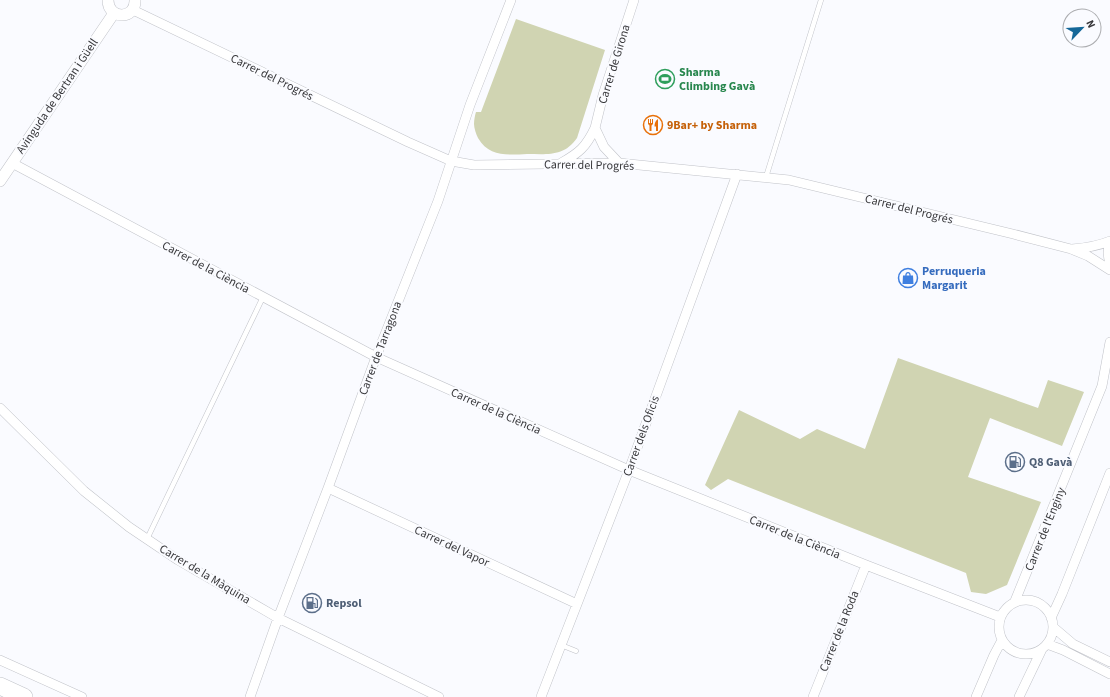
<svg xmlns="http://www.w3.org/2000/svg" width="1110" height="697" viewBox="0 0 1110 697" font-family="'Source Sans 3',sans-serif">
<rect width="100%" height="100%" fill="#fafbff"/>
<path fill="#d0d4b2" d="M516,19l89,31 -28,88c-13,19 -30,16 -50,16 -19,1 -38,3 -49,-16 -2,-4 -4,-10 -4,-14 0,-4 1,-9 2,-12h5z
M898,358l140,50 10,-28 36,12 -22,54 -72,-28 -22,59 73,25 -34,83 -21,9 -15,-2 -5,-19 -238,-94 -17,11 -6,-5 34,-75 61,29 17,-10 48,20z"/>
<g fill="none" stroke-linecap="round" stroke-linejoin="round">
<g stroke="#c1c3c9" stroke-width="5.5">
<path id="service" d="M766,177l55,-177
M147,539l116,-242
M561,645l15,6"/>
</g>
<g stroke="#c1c3c9" stroke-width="10">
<path id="minor" d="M133,10l275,132 43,19 23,4 145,-2 170,17 224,54 58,15 17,7 22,14
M12,163l364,194 253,113 237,95 134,52
M561,163c18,-10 25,-16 34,-35
M619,163l-15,-16 -9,-19 8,-33 31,-95
M1110,242c-3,8 -2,14 0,22
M1072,249c13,-1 26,-3 38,-8
M0,408l84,83 45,36 49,33 100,58 161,79
M328,488l249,116
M999 627a27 27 0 1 1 54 0a27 27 0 1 1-54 0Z
M1015,601l87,-215 8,-44
M1051,618l11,-24 48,-121
M1053,627l20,17 37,18
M1047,644l16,6 47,24
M0,660l82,37
M250,697l28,-79 50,-130 48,-131 62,-156 32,-96 41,-105
M541,697l88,-227 108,-296
M813,697l53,-132
M976,697l18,-42 8,-15
M1019,697l23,-48"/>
</g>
<g stroke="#c1c3c9" stroke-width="12">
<path id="tertiary" d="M108,0c0,20 28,20 27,0
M0,181l114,-168"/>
</g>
<g stroke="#c1c3c9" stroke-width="18">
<path id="motorway" d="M0,686l24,11"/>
</g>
<use href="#service" stroke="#fff" stroke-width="4.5"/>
<use href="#minor" stroke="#fff" stroke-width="9"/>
<use href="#tertiary" stroke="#fff" stroke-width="11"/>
<use href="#motorway" stroke="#fff" stroke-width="17"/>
</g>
<defs>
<g id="stadium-ring" transform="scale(1)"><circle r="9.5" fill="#fafbff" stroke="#2e9e5b" stroke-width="1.5"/><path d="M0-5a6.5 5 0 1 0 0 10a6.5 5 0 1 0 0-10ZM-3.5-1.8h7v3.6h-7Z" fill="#2e9e5b"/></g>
<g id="restaurant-ring" transform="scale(1)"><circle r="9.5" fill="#fafbff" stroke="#e8710a" stroke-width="1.5"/><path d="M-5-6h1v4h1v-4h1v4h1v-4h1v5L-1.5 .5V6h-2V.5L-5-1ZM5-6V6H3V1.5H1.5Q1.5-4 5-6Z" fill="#e8710a"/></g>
<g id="shop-ring" transform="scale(1)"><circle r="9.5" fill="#fafbff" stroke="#3f7fe0" stroke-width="1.5"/><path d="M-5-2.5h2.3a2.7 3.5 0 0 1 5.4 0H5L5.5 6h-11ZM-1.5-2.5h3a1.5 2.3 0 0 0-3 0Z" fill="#3f7fe0"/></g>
<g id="fuel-ring" transform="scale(1)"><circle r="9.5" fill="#fafbff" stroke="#5c6f8a" stroke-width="1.5"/><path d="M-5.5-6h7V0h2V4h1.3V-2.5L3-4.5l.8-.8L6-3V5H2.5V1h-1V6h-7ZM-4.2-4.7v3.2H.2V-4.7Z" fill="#5c6f8a"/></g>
</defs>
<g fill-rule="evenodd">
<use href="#stadium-ring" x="665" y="79"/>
<use href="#restaurant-ring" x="653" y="125"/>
<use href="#shop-ring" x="908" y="278"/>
<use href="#fuel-ring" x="1015" y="462"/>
<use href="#fuel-ring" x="312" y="603"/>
</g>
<g text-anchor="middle" stroke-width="4" stroke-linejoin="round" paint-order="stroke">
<g font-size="12" fill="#37373a" stroke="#fafbff">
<text transform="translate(614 64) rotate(-73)" y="4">Carrer de Girona</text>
<text transform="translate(272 77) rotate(26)" y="4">Carrer del Progrés</text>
<text transform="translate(57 96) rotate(-56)" y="4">Avinguda de Bertran i Güell</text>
<text transform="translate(589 165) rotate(1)" y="4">Carrer del Progrés</text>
<text transform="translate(909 209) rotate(14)" y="4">Carrer del Progrés</text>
<text transform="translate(206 267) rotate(28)" y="4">Carrer de la Ciència</text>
<text transform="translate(380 348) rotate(-69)" y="4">Carrer de Tarragona</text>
<text transform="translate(496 411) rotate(24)" y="4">Carrer de la Ciència</text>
<text transform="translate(641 436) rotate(-70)" y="4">Carrer dels Oficis</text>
<text transform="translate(1045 529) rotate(-68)" y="4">Carrer de l'Enginy</text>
<text transform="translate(795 537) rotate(22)" y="4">Carrer de la Ciència</text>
<text transform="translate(452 546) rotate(25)" y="4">Carrer del Vapor</text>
<text transform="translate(205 574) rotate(31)" y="4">Carrer de la Màquina</text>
<text transform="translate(839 631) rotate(-68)" y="4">Carrer de la Roda</text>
</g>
<g font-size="12" font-weight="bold" fill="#27864d" stroke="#fafbff" text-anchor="start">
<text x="679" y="76">Sharma<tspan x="679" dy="14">Climbing Gavà</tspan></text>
</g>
<g font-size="12" font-weight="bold" fill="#c56008" stroke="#fafbff" text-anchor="start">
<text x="667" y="129">9Bar+ by Sharma</text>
</g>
<g font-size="12" font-weight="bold" fill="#366cbe" stroke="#fafbff" text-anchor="start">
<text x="922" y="275">Perruqueria<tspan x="922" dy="14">Margarit</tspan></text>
</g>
<g font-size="12" font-weight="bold" fill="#4e5e75" stroke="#fafbff" text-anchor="start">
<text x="1029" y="466">Q8 Gavà</text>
<text x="326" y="607">Repsol</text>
</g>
</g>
<g transform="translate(1082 28) rotate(65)"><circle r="19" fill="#fafbff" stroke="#acadb0"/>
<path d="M0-3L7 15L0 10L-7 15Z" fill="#156899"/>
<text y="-6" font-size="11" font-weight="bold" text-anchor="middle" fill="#37373a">N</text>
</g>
</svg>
